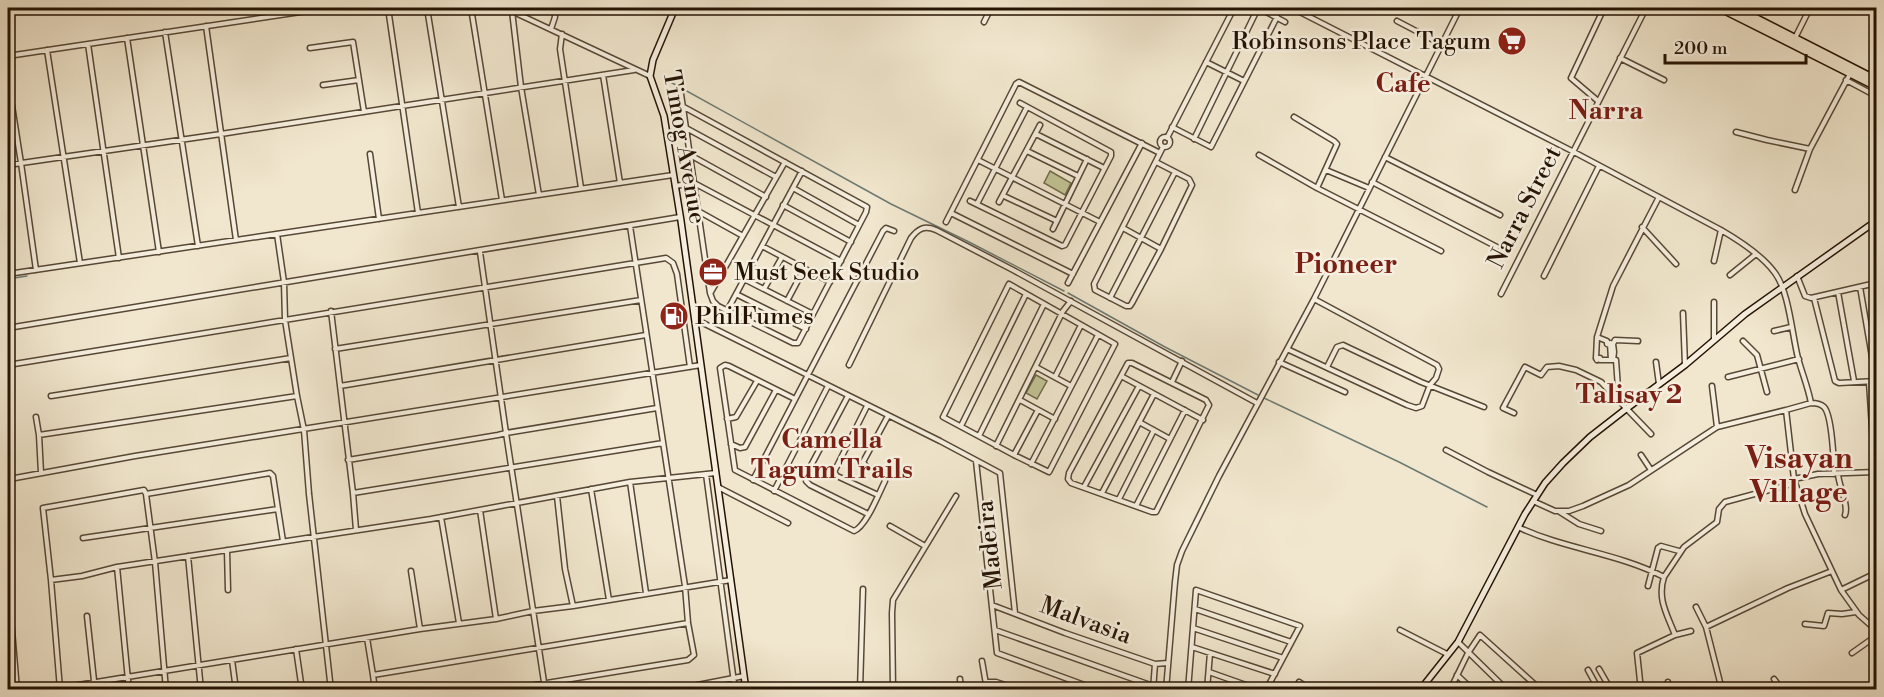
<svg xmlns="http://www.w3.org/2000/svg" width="1884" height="697" viewBox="0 0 1884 697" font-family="'Libre Bodoni',serif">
<rect width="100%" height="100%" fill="#f1e7ce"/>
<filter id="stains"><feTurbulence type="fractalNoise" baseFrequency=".00333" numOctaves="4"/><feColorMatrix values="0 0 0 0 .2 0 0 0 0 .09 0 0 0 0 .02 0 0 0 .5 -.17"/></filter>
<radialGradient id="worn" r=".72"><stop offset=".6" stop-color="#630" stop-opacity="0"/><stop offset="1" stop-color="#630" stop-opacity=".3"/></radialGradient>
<path fill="#c1c394" stroke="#726b4c" stroke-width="1.5" d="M1050,171l21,12 -6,12 -21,-12z
M1036,375l11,6 -10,18 -11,-6z"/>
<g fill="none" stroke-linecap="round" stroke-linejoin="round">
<path stroke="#6c7a74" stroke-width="1.5" d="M665,79l226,125 78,38 95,49
M8,279l19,-3
M1068,293l97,54 93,48
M1264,398l135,64 88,45"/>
<g stroke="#574836" stroke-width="7">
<path id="street" d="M388,8l30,205
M427,8l32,199
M471,8l31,192
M505,8l145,68
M1259,8l26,14
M1292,8l280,143 149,79c19,11 41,25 54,43 14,19 17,61 23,85 4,15 10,29 13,45l-25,7 8,69 11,35 36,76 18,25 17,15
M512,11l9,76 18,108
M1397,21l44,23
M984,22l7,-14
M206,26l30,214
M551,29l4,-12 -1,-9
M165,32l33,214
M562,34l-2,15 21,139
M127,38l32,214
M1795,38l15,-30
M88,44l31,214
M310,48l43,-6 11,70
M47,50l33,213
M8,56l319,-48
M1620,58l44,22
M1206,62l38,19
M603,75l17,108
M8,80l13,83 15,107
M1846,80l30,16
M323,85l36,-5
M681,94l29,199 3,8 5,5 75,37h5l68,-131 1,-5 -185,-101
M1598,101l-27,-23 33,-70
M1294,117l40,24 3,3 -20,44
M1172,127l39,20 66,-130
M686,128l90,49
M1736,132l31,8 43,9
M1036,134l68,34
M1160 142a5 5 0 1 1 10 0a5 5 0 1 1-10 0Z
M1167,138l67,-130
M1194,139l64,-131
M1027,151l51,25
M370,154l9,65
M690,155l76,42
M1259,155l58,33 124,63
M1385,157l115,58
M978,160l122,62
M1156,162l33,17 3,6 -31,64 -29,54 -2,3h-4l-31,-16 -1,-6 69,-137
M8,165l213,-31 413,-64
M1326,170l43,18
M1372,182l125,65
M675,186l19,-3 147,78
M793,188l66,37
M1795,190l15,-41 40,-75
M1004,196l53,25
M970,201l92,45 3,-1 46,-89v-4l-91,-49
M999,202l41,-77
M977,204l50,-97
M783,205l68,37
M698,211l45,25
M951,213l122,61
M946,222l70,-138 3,-2 141,71
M1642,227l34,37
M1123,228l38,21
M1053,229l34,-70
M277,234l7,48 1,38 12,76 7,34 5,64 22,196
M762,246l68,36
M1714,261l7,-31
M8,274l665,-99
M1730,275l26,-21
M1544,276l55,-110
M1797,276l8,20 6,2 65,-15
M744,279l69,35
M1068,283l74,-140
M1009,284l106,60 -66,128 -35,-17 -71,-38z
M1860,287l16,93
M764,289l18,-32
M711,292l74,-130
M1838,292l16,89
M736,294l70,35
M1501,294l145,-286
M1110,298l65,-126
M1814,298l21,83 4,2 37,-2
M787,301l17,-32
M1714,302v37
M331,311l22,182 3,37
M727,311l75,-140
M1683,313l2,52
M695,319l245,122 60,32 15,140
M8,328c224,-38 448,-73 672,-111
M1774,331l17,-4
M1597,337l16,-51 46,-89
M1743,341l14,14 10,37
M1613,344l2,-4 23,1
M335,349l306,-49
M1287,349l120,56 9,3 6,-2 8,-21 6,-7 3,-9 -2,-4 -123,-66
M1596,358l1,-21 10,4v3l3,1
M1597,360l-1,-2h4v2h16l2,28 -5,7
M1611,360l-1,-17 3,1 1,8 -1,8
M1279,362l66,30
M1656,362l3,22
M1128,363h4l74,37 3,5 -53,107h-4l-81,-29 -3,-4 1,-6z
M8,365l658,-107 7,5 4,11 13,93
M849,365l62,-127c7,-9 13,-13 25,-8l77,40 244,133
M1036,367l35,19
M1327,367l10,-20 6,-2 78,37 63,25
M1121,376l82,44
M1055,377l26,-52
M1728,377l71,-18
M1172,382l10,-21
M1869,382l4,61 3,2
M340,386l306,-51
M1712,386l5,41
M51,396l240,-38
M848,396l-41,77 -1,8 4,4 58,29
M795,399l-66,-33 -4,-1 -5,3 15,102 119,61c12,-4 25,-38 31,-50l-2,-6 -17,-9 -3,-4 25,-46
M1020,400l35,19
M1811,403c4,0 10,1 13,4 8,8 10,55 10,67
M867,406l-33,66 3,4 41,19
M1514,413l-11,-5 22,-41 16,8 6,-8 12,-1 17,4 25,12 50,52
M36,417l3,18 2,38
M727,419l9,-2 21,-36
M1139,422l31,17
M961,426l65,-132
M39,435l258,-39
M979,436l65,-132
M731,444l9,4 5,-1 31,-57
M996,446l67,-135 8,-10
M1446,450l42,22 49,23
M1014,455l24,-45
M1641,455l10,15
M348,460l150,-25 8,-2 -26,-181
M976,461l21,192 101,37
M1031,464l67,-129
M8,471v5l7,2 120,-22 566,-91
M706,474l29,216
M1838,474c1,13 11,31 7,41
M1794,479l24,-5 58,-2
M753,480l130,-249 3,-3 8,3
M630,482l16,111
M718,487l70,36
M1084,487l55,-101
M591,489l18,111
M774,491l54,-105
M353,493l310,-50
M1102,493l52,-99
M146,494l9,68 11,128
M557,496l8,73 8,37
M1119,499l35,-69
M1533,501l22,10h14l14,-5 46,-21 88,-58 69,-17
M1136,506l49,-96
M480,510l16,109
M1560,512l19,12 22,7
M441,517l18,106
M890,526l35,20
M1518,527c46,22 100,26 146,50 -7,22 3,37 11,58
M83,538l195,-29 5,32
M227,550l1,40
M188,556l13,134
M117,567l12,123
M411,571l9,58
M1664,577l20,-30 33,-25 2,-13 6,-7 70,-19
M51,580l31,-4 35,-9 314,-48 199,-37 86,-9
M8,582l9,108
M1648,586l10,-38 3,-2 18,5
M1841,590l35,-17
M992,605l73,28 90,31 13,-1
M1696,607l10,20 16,63
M1195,609l96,33
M87,616l8,74
M1805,624l19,2 4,-13 14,1 14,-2
M1706,627l82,-39 44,-17
M1193,628l90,30
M995,630l158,56
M1400,630l47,24
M367,638l6,37 315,-52
M1458,642l49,48
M1192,647l83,27
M296,649l6,41
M1852,653l24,-17
M232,660l4,30
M982,661l5,29
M1599,669l12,21
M1588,670l11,20
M1209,672l51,18
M373,675l2,15
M1457,675l16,15
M960,679l1,11
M1774,679l8,11
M544,682l-38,-249 151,-25
M986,682h10l24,8
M1299,682l12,8
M1668,682l2,8
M60,688l360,-59 76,-10 37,-8 40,-5 158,-26
M682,688l62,-12
M60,689l-9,-109 -8,-72 101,-18 2,4 124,-21 3,3 5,33
M503,690l185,-30 6,-5 -6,-32 -3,-37 -55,-360
M860,690l3,-101
M893,690l-1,-77 1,-13 63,-104
M1153,690l2,-26
M1166,690l9,-108 2,-17 5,-14 37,-75 95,-177 146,-291
M1188,690l8,-100 104,36 -34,64
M1207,690l3,-37
M1450,690l18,-37 12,-18 61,55
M1641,690l-4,-37 38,-18 16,-4"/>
</g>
<g stroke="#241304" stroke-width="8">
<path id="secondary" d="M675,8l-22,52 -3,16 14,40 17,105 65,469
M1420,690l38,-48 67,-128 20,-31 18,-20 27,-26 36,-28 59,-44 60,-51 131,-93"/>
</g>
<g stroke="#241304" stroke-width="10">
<path id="highway" d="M1721,8l155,78
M1735,8l141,72"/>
</g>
<use href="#street" stroke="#f6efdf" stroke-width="4"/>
<use href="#secondary" stroke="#f6efdf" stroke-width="5"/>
<use href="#highway" stroke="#f1e7ce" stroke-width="7"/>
</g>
<defs>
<g id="supermarket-disc" transform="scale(1.5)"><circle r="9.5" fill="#8f2418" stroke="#f6efdf"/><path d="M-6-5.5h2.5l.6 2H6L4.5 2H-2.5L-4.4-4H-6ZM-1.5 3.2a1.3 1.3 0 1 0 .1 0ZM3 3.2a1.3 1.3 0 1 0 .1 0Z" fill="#fff"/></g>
<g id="office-disc" transform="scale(1.5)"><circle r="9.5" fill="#8f2418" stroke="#f6efdf"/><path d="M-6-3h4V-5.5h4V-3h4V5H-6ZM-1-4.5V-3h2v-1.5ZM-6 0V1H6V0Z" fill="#fff"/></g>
<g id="fuel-disc" transform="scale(1.5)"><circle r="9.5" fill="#8f2418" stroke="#f6efdf"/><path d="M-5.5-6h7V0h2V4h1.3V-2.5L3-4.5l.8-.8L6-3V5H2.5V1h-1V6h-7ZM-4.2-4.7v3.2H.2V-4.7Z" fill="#fff"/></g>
</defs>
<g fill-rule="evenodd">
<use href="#supermarket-disc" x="1512" y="41"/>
<use href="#office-disc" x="713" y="272"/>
<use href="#fuel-disc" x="674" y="316"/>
</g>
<g text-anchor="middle" stroke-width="5" stroke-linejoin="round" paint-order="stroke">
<g font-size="24" fill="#241304" stroke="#f6efdf" text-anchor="start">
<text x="1491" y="49" text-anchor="end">Robinsons Place Tagum</text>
<text x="734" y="280">Must Seek Studio</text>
<text x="695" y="324">PhilFumes</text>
</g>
<g font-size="24" fill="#241304" stroke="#f6efdf">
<text transform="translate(685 147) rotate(80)" y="8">Timog Avenue</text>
<text transform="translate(1524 207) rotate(-63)" y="8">Narra Street</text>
<text transform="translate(989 545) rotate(-96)" y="8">Madeira</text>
<text transform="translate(1086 620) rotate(20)" y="8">Malvasia</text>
</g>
<g font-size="26" font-weight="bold" fill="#7a1f14" stroke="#f6efdf">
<text x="1403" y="92">Cafe</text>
<text x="1606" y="119">Narra</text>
<text x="1629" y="403">Talisay 2</text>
<text x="832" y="448">Camella<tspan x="832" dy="30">Tagum Trails</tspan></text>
</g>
<g font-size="27" font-weight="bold" fill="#7a1f14" stroke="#f6efdf">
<text x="1346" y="273">Pioneer</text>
</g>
<g font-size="30" font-weight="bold" fill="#7a1f14" stroke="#f6efdf">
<text x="1799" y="468">Visayan<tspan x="1799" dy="34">Village</tspan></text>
</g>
</g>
<rect width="1884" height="697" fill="none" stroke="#f1e7ce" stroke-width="30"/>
<rect x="9" y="9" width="1866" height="679" fill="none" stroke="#241304" stroke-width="3"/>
<rect x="15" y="15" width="1854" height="667" fill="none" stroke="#241304" stroke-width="1.5"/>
<path d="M1665 54v9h141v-9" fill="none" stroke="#241304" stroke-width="3"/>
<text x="1674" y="54" font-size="18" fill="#241304" stroke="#f6efdf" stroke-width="4.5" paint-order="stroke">200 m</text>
<rect width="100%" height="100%" filter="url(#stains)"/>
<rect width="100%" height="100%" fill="url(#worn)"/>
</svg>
